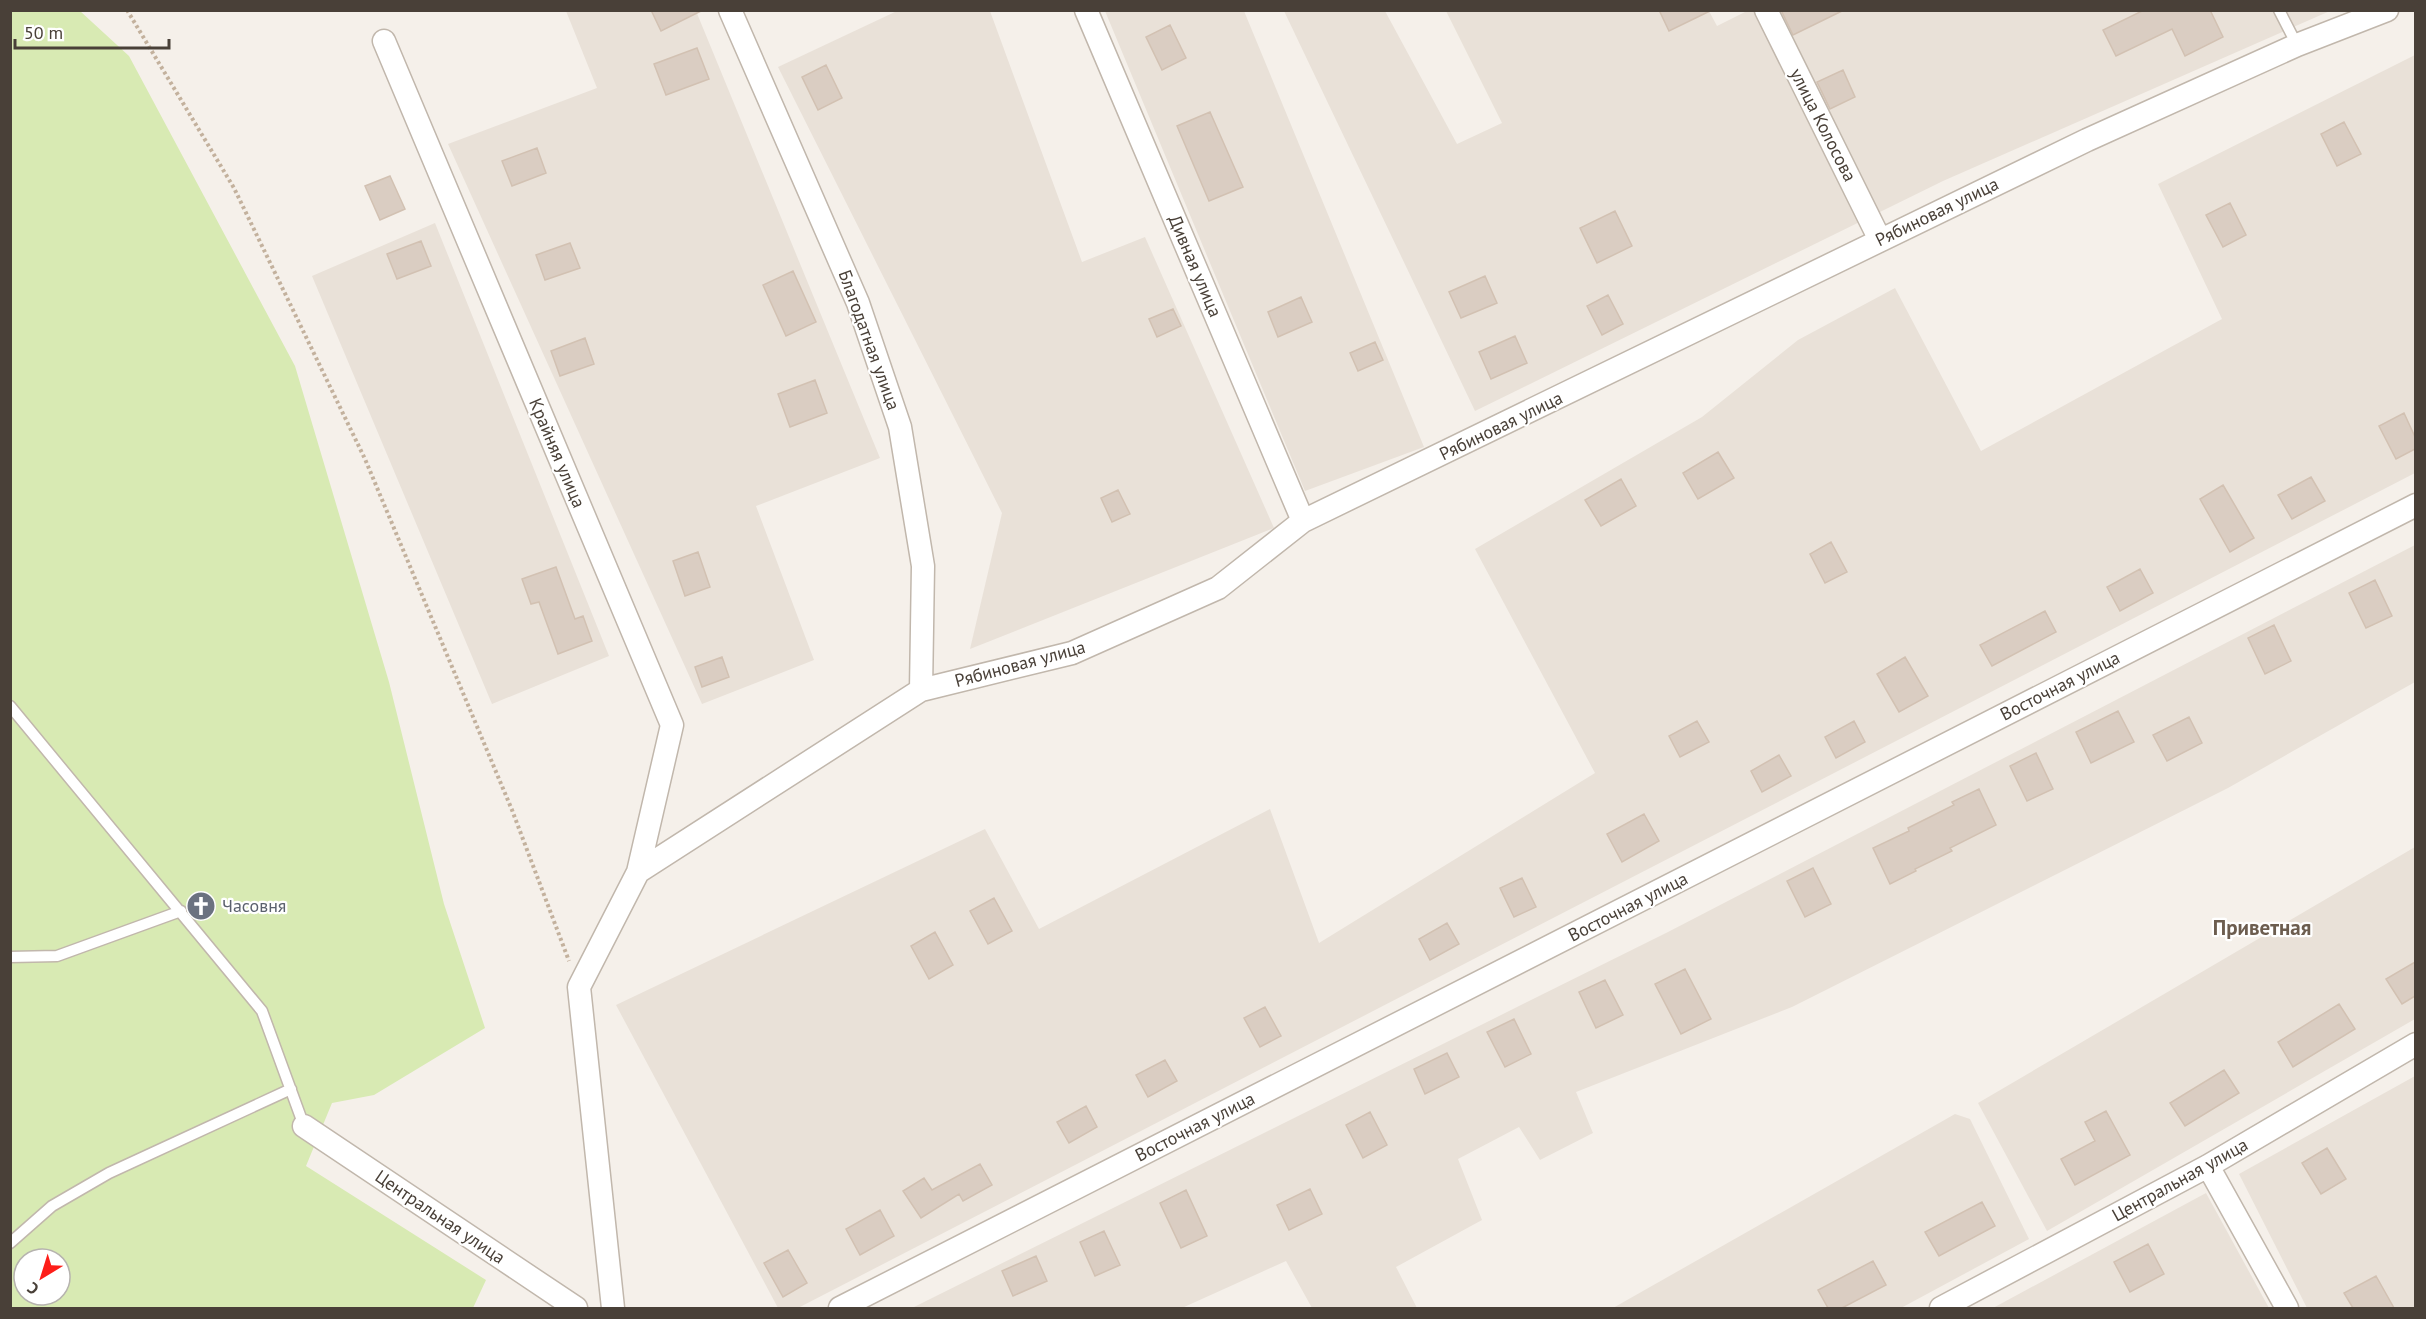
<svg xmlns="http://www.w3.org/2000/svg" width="2426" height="1319" viewBox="0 0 2426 1319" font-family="'PT Sans',sans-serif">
<rect width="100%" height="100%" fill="#f5f0ea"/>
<path fill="#e9e1d8" d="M1749,10l581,1 -387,170 -468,230 -191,-400h101l72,133 45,-21 -56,-112h263l8,15z
M566,11h130l184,447 -124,48 58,154 -112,44 -254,-560 149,-56z
M897,11h93l92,251 63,-25 129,291 -304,121 32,-136 -224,-446z
M1105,11h139l180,436 -119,44z
M2415,55v418l-1617,835h-20l-162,-303 369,-176 54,100 231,-120 49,134 276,-170 -120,-224 227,-132 96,-77 97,-52 86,163 241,-132 -64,-135z
M435,223l174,433 -117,48 -180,-428z
M2415,545v137l-187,106 -436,219 -216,85 17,41 -53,27 -21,-33 -61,32 24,61 -86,47 21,41h-105l-26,-47 -104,47h-270l756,-376z
M2415,847v172l-368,212 -69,-128z
M2415,1076v232h-108l-68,-134z
M1955,1114l15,5 59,120 -128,69h-288z
M2206,1193l63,115h-276z"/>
<path fill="#d8eab3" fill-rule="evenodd" d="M11,11h69l49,45 166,310 94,316 55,222 41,124 -111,67 -42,8 -26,63 180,114 -13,28h-462zM24,1259h36v36h-36z"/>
<path fill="#dacdc2" stroke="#d2c1b2" stroke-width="1.5" d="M651,10h52l-42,21z
M1659,10h53l-43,21z
M1781,10h63l-51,25z
M2144,10h66l13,27 -38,19 -13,-27 -56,27 -13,-26z
M1170,25l16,33 -24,12 -16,-33z
M697,48l12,31 -43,16 -12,-31z
M826,65l16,33 -24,12 -16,-33z
M1843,70l12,27 -25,12 -13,-27z
M1210,112l33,75 -34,14 -32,-75z
M2344,122l17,32 -24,12 -16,-32z
M537,148l9,25 -34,13 -10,-25z
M390,176l15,33 -25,11 -15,-34z
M2230,203l16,32 -23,12 -17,-32z
M1615,211l17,35 -35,17 -17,-35z
M421,241l10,25 -34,13 -10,-25z
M570,243l10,25 -35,12 -9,-25z
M793,271l23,51 -30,14 -23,-51z
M1485,276l12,27 -36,15 -12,-26z
M1608,295l15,29 -21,11 -15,-29z
M1301,297l11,25 -34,15 -10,-25z
M1173,309l8,17 -24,11 -8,-18z
M1515,336l12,27 -36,16 -12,-27z
M585,338l9,26 -34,12 -9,-25z
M1375,342l8,18 -25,11 -8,-18z
M815,380l12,33 -37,14 -12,-33z
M2404,413l11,24v12l-19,10 -17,-33z
M1718,452l16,26 -36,21 -15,-26z
M2311,477l14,24 -33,18 -14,-24z
M1621,479l15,27 -35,20 -16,-26z
M2223,485l31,53 -24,14 -30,-53z
M1118,490l12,24 -18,8 -11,-24z
M1831,542l16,30 -22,11 -15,-29z
M698,552l12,35 -25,9 -12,-35z
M556,567l19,52 8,-3 9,25 -34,13 -19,-52 -8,2 -9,-25z
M2140,569l13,24 -33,18 -13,-24z
M2375,580l17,36 -26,12 -17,-35z
M2045,611l11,21 -64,34 -12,-21z
M2274,625l17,36 -26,13 -17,-36z
M722,657l7,20 -27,10 -7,-20z
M1905,657l23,39 -29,16 -22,-38z
M2118,711l16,31 -43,21 -15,-31z
M2189,717l13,26 -35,18 -14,-26z
M1697,721l12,21 -29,15 -11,-21z
M1854,721l11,21 -29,16 -11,-21z
M2036,753l17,36 -26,12 -17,-35z
M1779,755l12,21 -29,16 -11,-21z
M1979,789l17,36 -46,23 2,3 -37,18 1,2 -26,13 -17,-36 36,-17 -1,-3 46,-23 -2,-3z
M1644,814l15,27 -37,21 -15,-28z
M1813,868l18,36 -26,13 -18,-36z
M1522,878l14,29 -22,10 -14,-29z
M994,898l18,33 -24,13 -18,-33z
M1447,923l12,21 -29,16 -11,-21z
M935,932l18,33 -24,14 -18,-33z
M2415,962v34l-13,8 -16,-25z
M1685,969l26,50 -30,15 -26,-50z
M1605,980l18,35 -27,13 -17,-36z
M2339,1004l16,25 -62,38 -15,-25z
M1265,1007l16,29 -21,11 -16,-29z
M1514,1019l17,35 -26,13 -18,-35z
M1447,1053l12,24 -34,17 -11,-25z
M1165,1060l12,21 -29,16 -12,-22z
M2224,1070l15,23 -54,33 -15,-23z
M1086,1106l11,21 -28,16 -12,-21z
M2106,1111l24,44 -55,30 -14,-26 34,-18 -10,-19z
M1370,1112l17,33 -24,13 -17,-33z
M2327,1148l19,31 -25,15 -19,-31z
M980,1164l12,21 -29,16 -4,-7 -38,24 -18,-27 21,-13 8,12z
M1310,1189l12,25 -33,16 -12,-25z
M1186,1190l21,46 -26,12 -21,-45z
M1982,1202l13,24 -56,30 -14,-24z
M880,1210l14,26 -34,19 -14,-26z
M1104,1231l16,34 -25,11 -15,-34z
M2148,1244l16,30 -34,18 -16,-30z
M788,1250l19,33 -24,14 -19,-34z
M1036,1256l11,25 -34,15 -11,-25z
M1873,1261l13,24 -44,23h-14l-10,-18z
M2376,1276l18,32h-41l-9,-15z"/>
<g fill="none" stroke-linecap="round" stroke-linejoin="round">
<g stroke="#c1b7ac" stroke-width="13">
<path id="service" d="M2279,10l18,35
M10,706l252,305 42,115
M10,957l47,-1 124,-45
M10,1243l42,-37 57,-33 182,-84"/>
</g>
<g stroke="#c1b7ac" stroke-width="25">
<path id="minor" d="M730,10l128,293 42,124 23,139 -2,124
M1086,10l217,511
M1766,10l114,230
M384,41l288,684 -34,147 -59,115 34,321
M638,872l283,-182 151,-37 146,-65 85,-67 784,-381 210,-95 90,-35
M304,1126l272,182
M2208,1166l79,142
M840,1308l1576,-803
M1941,1308l267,-142 208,-122"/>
</g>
<path stroke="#c3b19d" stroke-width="4" stroke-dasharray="3 3" stroke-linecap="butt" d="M127,10l107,178 131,271 147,351 57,151"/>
<use href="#service" stroke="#fff" stroke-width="10"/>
<use href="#minor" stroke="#fff" stroke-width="22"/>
</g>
<defs>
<g id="church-disc" transform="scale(1.5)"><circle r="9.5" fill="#6b7280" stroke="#fff"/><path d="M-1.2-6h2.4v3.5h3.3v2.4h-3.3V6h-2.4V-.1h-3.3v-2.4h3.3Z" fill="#fff"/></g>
</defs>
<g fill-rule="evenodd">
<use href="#church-disc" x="201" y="906"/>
</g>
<g text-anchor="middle" stroke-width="4.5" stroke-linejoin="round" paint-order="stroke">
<g font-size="18" fill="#494038" stroke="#fff">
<text transform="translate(1823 125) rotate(63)" y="6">улица Колосова</text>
<text transform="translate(1937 212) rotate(-26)" y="6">Рябиновая улица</text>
<text transform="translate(1195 266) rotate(67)" y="6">Дивная улица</text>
<text transform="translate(869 340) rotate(70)" y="6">Благодатная улица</text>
<text transform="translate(1501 426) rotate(-26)" y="6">Рябиновая улица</text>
<text transform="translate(557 453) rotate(67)" y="6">Крайняя улица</text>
<text transform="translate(1020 664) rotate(-15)" y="6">Рябиновая улица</text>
<text transform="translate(2060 686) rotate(-27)" y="6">Восточная улица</text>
<text transform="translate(1628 907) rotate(-27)" y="6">Восточная улица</text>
<text transform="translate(1195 1127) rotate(-27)" y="6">Восточная улица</text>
<text transform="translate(2180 1180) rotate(-29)" y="6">Центральная улица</text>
<text transform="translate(440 1217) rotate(34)" y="6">Центральная улица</text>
</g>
<g font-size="18" fill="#5b616d" stroke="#fff" text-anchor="start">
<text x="222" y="912">Часовня</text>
</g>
<g font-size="21" font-weight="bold" fill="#6c5d4f" stroke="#fff">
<text x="2262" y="935">Приветная</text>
</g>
</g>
<rect width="2426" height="1319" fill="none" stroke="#494038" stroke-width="24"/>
<g transform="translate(42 1277) rotate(218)"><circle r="28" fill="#ffffff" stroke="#b6b3af" stroke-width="1.5"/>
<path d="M0-4.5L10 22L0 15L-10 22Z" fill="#fd1e19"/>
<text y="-9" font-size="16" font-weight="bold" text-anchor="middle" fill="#494038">С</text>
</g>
<path d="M15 39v9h154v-9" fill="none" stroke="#494038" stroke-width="3"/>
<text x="24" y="39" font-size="18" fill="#494038" stroke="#ffffff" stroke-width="4.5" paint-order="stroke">50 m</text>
</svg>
